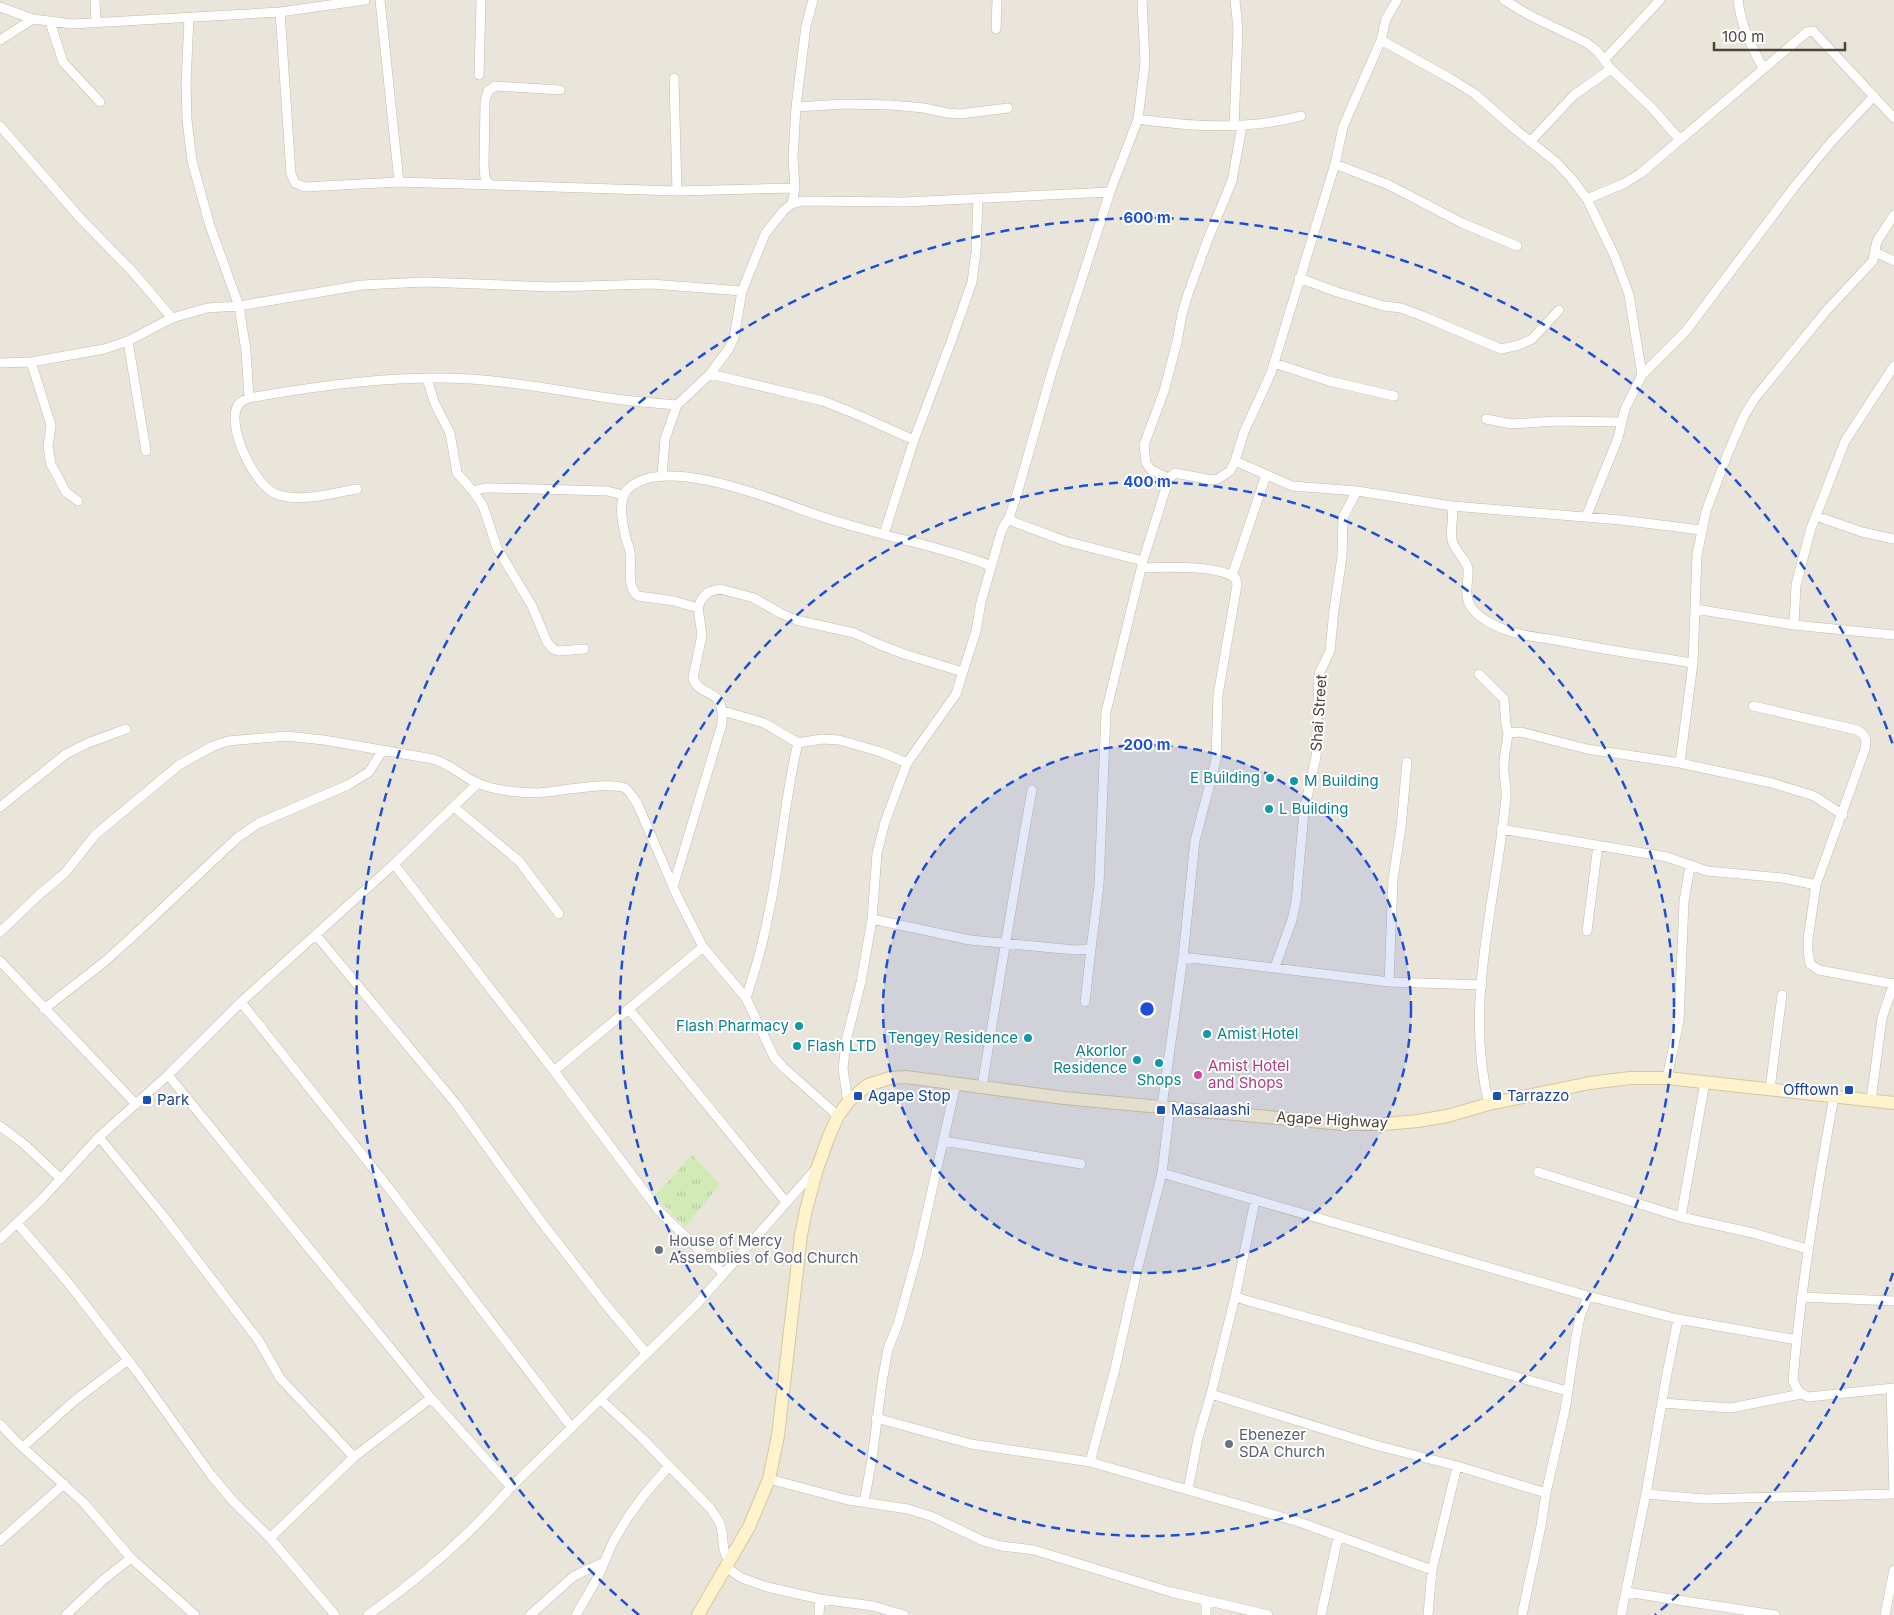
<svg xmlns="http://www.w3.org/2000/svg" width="1894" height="1615" viewBox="0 0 1894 1615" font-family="Inter,sans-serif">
<defs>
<pattern id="grass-tufts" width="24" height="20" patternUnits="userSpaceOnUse" patternTransform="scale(1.25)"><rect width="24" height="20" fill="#d2eab5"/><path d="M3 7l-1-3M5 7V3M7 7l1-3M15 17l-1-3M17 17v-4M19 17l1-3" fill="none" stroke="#b6ca9c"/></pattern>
</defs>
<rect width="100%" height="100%" fill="#f6f3ec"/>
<path fill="#eae5da" d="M0,0h1894v1615h-1894z"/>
<path fill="url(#grass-tufts)" d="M692,1155l28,29 -35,43 -30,-31z"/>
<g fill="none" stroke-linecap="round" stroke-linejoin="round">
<g stroke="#c2bbae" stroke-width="10">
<path id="street" d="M95,0l1,22
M380,0l19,182
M1504,0l25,15 58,28 10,8 14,18 41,39 28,32
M1738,0c3,26 13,46 25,68
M0,7l33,12 39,5 208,-12 85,-12
M280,12l11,162 4,9 9,4 95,-5 278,9 118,-3
M189,18l-3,65 1,37 5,41 18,65 29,80 7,45 3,47
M50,22l13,40 37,40
M996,29l1,-29
M0,40l33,-21
M1381,40l70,39 24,15 41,36 40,32 15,16 16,21 28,58 14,38 13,80
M1605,59l55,-59
M479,75l2,-75
M674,78l3,113
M796,107l48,-3 47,1 33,3 23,5 13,1 48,-6
M1138,119c54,8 110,11 163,-3
M0,126l81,93 51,52 40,47
M1234,126l4,-97 -3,-29
M1530,142l44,-47 37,-26
M1335,164l54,21 73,38 55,23
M489,184l-4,-6 -1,-11 1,-66 3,-10 7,-5 65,4
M1587,199l38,-16 16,-10 166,-141 6,-1 81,87
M792,204l3,-16 -2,-30 3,-51 10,-81 7,-26
M1875,252l19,9
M1299,278l38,14 47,14 17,2 24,9 76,32 18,-4 13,-6 27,-29
M128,341l18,110
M31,362l20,63 -3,22 3,17 15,28 12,9
M0,363l31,-1 73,-13 24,-8 44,-23 35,-10 32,-2 123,-21 63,-3 127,5 99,-3 91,7
M1274,363l55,18 65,15
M710,374l113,27 28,11 63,28
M427,379l8,25 15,29 7,40 16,18 10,15 14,42 35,58 15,36 6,7 6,2 25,-2
M1486,419l26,5 43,-3 66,1
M1235,461l57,25 65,5 95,15 169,14 80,10
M662,476l3,-37 12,-34 33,-31 18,-24 6,-12 8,-47 23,-57 19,-24 8,-6 10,-3 103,1 205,-10
M1169,478l-18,-8 -5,-7 -2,-18 20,-54 13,-49 5,-28 6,-20 20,-55 24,-58 10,-55
M357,489c-25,4 -56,14 -81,5 -21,-8 -49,-66 -39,-87 2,-5 6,-7 12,-9 73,-13 147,-23 222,-19 44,3 87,11 131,18 25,4 50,6 75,8
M473,491l12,-3h10l112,3 16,4
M1452,506c2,12 -2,23 0,34 3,12 15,20 16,29 1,12 -5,26 3,38 8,12 27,21 41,25 16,5 33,6 49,9 44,9 88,15 132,22
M1816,516l46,16 32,7
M1586,517l32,-79 7,-29 17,-34 44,-44 109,-145 37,-45 42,-45
M1009,518l5,4 51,19 78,20
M884,534l30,-94 38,-101 20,-57 4,-30 2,-53
M1142,568c21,-1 80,-3 94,11l1,6 -19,110 -2,65 -21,81 -12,116 -21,149
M1232,576l34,-101
M698,608l-24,-7 -36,-5c-12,-9 -6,-30 -8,-43 0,-4 -2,-8 -3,-11 -4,-15 -11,-43 2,-54 37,-34 147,13 188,27 14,5 29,9 43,13 44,13 89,21 131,38
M1695,609l99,16 100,10
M1794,625l2,-40 15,-57 12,-30 22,-57 49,-75
M1479,674l25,25 2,26 2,8
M1753,706l104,24c9,5 10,10 8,19l-49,136 -8,54v13l2,12 9,6 75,14
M723,711l41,12 34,20 24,-4 17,1 42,12 26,11
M1680,763l13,-100 4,-108 9,-44 22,-58 16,-37 11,-18 71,-87 44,-47 3,-4 4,-19 17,-26
M0,807l66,-53 22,-11 38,-14
M454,807l65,54 40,53
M1501,829l166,28 40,14 76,7 33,7
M394,864l160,207 105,140 64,62
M673,887l49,-163c3,-40 -20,-23 -29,-46l9,-43 -4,-27 3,-8 7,-8 12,-3 34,9 26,15 16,7 58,13 24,11 26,10 59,18
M872,919l98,21 105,10 16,-1 8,-64 7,-173 37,-151 26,-83 6,-5 37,7 6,-1 12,-8 5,-10 9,-29 27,-59 64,-209 8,-37 38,-87 5,-21 11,-19
M1587,931l11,-86
M0,932l41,-39 24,-20 30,-38 84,-70 34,-19 15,-5 58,-5 38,4 109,19c19,6 27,16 44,24 16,7 42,10 60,10 20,-1 72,-12 88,-5 5,3 8,10 12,15l41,95 25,49 43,51 28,59 9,10 55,49
M316,935l140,169 84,116 66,85 40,48
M1183,957l206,25 93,3
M0,961l136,143
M1275,967l17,-47 4,-18 8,-91 12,-54 3,-83 11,-23 4,-41 8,-53 1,-40 14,-26
M1389,982l4,-103 8,-52 6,-65
M746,998c9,-27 17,-54 22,-82 13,-57 16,-116 30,-173
M241,1002l147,185 184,241
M1085,1002l6,-53
M44,1009l59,-46 28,-25 106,-100 22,-15 89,-38 21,-13 13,-21
M629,1009l157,193
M554,1071l149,-124
M168,1075l263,323 80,89
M1667,1078l12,-57 5,-120 6,-35
M982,1087c16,-99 32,-198 50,-297
M1770,1089l12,-94
M1834,1096c-17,95 -33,188 -41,284 3,9 6,13 15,17l86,-9
M1871,1100l11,-82 12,-35
M848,1102l-5,-33 3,-28 15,-59 11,-63 5,-66 8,-31 22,-59 49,-69 20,-63 5,-29 21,-73 7,-11 8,-24 36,-126 57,-176 28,-73 7,-56 -3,-63
M1489,1104c-26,-101 8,-206 17,-307 1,-9 -2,-18 -2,-26 -1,-13 3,-26 4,-38l13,-1 66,17 93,14 92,20 42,13 29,19
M0,1126l25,19 36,34
M99,1137l66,81 94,123 21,37 74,79
M943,1141l138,23
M1538,1172l143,45 72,16 54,16
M1162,1173l426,123 90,23 119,21
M1681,1217l24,-135
M17,1223l53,62 68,88 73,102 22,26 37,37 65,77
M0,1239l41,-39 58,-63 69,-62 73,-73 153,-138 84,-81
M1235,1297l332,94
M1801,1297l93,4
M1678,1319l-11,54 -21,121 58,5 190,-5
M1891,1388l3,106
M1211,1394l164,51 82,21 89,27
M600,1399l41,38 70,72c3,6 9,11 10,18 4,14 -1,22 9,34
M1662,1403l69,5 70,-14
M876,1418l95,26 119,18 209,60 133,48
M0,1424l17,18 67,61 47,55 64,57
M23,1447l51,-46 54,-41
M1090,1462l25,-93 21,-94 26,-102 8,-66
M769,1479l79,21 60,9 25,8 50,24 18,5 33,4 137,42 97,23
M1188,1490l10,-52 13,-44 24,-97 20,-96
M864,1502l8,-43 10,-77 6,-33 10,-25 20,-72 38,-168
M270,1538l84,-81 77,-59
M0,1541l64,-57
M727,1568l15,10 25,9 53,12 53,7 31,9
M1626,1592l149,23
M1206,1601v14
M66,1615l37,-35 28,-22
M368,1615c52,-37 101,-79 143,-128l186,-183 118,-134
M530,1615l44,-39 30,-14
M576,1615l22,-38 15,-35 15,-25 16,-22 25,-29
M819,1615l1,-16
M1321,1615l17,-78
M1428,1615l4,-45 25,-104
M1522,1615l19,-89 5,-33 19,-83 11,-73 4,-20 8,-21
M1621,1615l25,-121
M1885,1615l9,-45"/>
</g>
<g stroke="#d6c79b" stroke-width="14">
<path id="secondary" d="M698,1615l51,-88 20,-48 9,-43 23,-201 5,-25 11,-41 12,-33 9,-20 10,-14 10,-9 10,-8 22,-7 16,-1 158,21 279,26h41l34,-3 29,-5 42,-12 101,-21 40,-5h37l227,25"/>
</g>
<use href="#street" stroke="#fff" stroke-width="9"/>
<use href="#secondary" stroke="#fff3cd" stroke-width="12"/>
</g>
<circle cx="1147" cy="1009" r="264" fill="#1d4ed8" fill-opacity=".12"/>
<g fill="none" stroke="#1d4ed8" stroke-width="2.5" stroke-dasharray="9 6">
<circle cx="1147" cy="1009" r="264"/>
<circle cx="1147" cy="1009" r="527"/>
<path d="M1893 1273A791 791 0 0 1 1655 1615M639 1615A791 791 0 1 1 1893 745"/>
</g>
<g fill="#0f9aa8" stroke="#fff" stroke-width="2">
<circle cx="1270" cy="778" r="5"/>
<circle cx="1294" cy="781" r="5"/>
<circle cx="1269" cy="809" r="5"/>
<circle cx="799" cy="1026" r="5"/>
<circle cx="1207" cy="1034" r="5"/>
<circle cx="1028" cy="1038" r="5"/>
<circle cx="797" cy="1046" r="5"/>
<circle cx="1137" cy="1060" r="5"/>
<circle cx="1159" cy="1063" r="5"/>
</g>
<circle fill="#d1479c" stroke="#fff" stroke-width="2" cx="1198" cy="1075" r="5"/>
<g fill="#1a4fb4" stroke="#fff" stroke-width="2">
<rect x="1844" y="1085" width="10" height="10" rx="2.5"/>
<rect x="853" y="1091" width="10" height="10" rx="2.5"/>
<rect x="1492" y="1091" width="10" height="10" rx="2.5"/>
<rect x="142" y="1095" width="10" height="10" rx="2.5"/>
<rect x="1156" y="1105" width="10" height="10" rx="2.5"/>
</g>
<g fill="#6b7280" stroke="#fff" stroke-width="2">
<circle cx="659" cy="1250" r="5"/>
<circle cx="1229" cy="1444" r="5"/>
</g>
<g text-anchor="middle" stroke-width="4" stroke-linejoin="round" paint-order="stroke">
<g font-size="15" fill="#4b4439" stroke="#fff">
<text transform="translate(1319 713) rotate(-86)" y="5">Shai Street</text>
<text transform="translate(1332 1120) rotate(3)" y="5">Agape Highway</text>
</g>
<g font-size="15" fill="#0d838f" stroke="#fff" text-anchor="end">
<text x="1260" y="783">E Building</text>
<text x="1304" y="786" text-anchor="start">M Building</text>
<text x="1279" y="814" text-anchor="start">L Building</text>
<text x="789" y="1031">Flash Pharmacy</text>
<text x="1217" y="1039" text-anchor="start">Amist Hotel</text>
<text x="1018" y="1043">Tengey Residence</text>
<text x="807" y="1051" text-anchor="start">Flash LTD</text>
<text x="1127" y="1056">Akorlor<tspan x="1127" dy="17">Residence</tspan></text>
<text x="1159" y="1085" text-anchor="middle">Shops</text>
</g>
<g font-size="15" fill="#b23c85" stroke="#fff" text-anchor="start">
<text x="1208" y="1071">Amist Hotel<tspan x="1208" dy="17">and Shops</tspan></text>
</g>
<g font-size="15" fill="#164399" stroke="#fff" text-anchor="start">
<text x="1839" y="1095" text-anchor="end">Offtown</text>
<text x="868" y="1101">Agape Stop</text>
<text x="1507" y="1101">Tarrazzo</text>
<text x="157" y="1105">Park</text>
<text x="1171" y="1115">Masalaashi</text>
</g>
<g font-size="15" fill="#5b616d" stroke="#fff" text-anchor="start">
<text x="669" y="1246">House of Mercy<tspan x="669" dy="17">Assemblies of God Church</tspan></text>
<text x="1239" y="1440">Ebenezer<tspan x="1239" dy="17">SDA Church</tspan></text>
</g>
</g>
<circle cx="1147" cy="1009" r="8" fill="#1d4ed8" stroke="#fff" stroke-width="2.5"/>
<g font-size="15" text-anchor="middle" font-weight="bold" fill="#1d4ed8" stroke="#fff" stroke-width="4" stroke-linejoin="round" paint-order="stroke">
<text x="1147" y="223">600 m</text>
<text x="1147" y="487">400 m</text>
<text x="1147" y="750">200 m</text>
</g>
<path d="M1714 42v8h131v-8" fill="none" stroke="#4b4439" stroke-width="2.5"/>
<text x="1722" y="42" font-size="15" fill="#4b4439" stroke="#ffffff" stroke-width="4" paint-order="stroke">100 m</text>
</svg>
